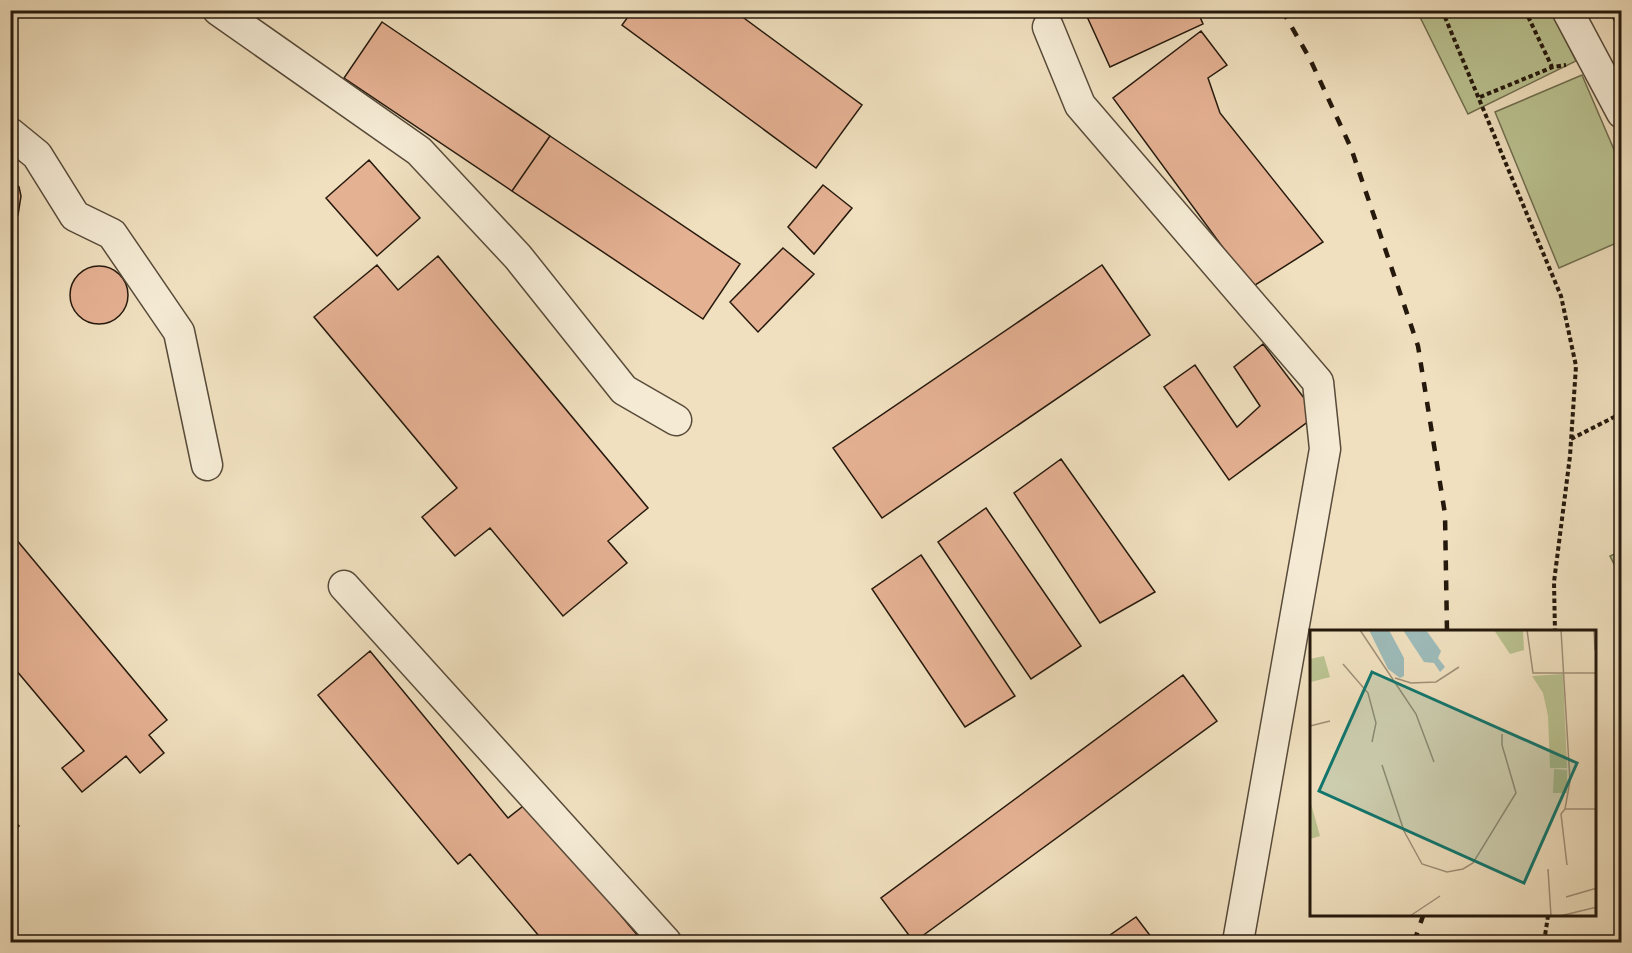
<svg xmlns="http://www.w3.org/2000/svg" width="1632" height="953" viewBox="0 0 1632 953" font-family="'Old Standard TT',serif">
<rect width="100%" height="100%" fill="#f0e0bf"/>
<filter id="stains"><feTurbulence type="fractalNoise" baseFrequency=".00333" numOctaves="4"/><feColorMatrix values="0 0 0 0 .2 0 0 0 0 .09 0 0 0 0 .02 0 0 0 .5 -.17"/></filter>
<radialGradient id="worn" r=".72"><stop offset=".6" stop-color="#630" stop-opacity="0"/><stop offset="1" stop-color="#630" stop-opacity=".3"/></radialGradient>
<path fill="#bac291" stroke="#706e4f" stroke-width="1.5" d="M1417,11h134l25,50 -108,53z
M1582,75l39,91v75l-62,27 -64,-156z
M1621,551v27l-11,-22z"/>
<path fill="#e5b193" stroke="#25190d" stroke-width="1.5" d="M633,10h100l129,95 -46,63 -194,-143z
M1084,10h113l6,14 -93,43z
M1609,10h13v26z
M382,22l168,114 -38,55 -168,-113z
M1201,31l26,34 -19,13 12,35 103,129 -71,45 -139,-189z
M550,136l190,128 -37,55 -191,-128z
M369,160l51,58 -43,38 -51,-58z
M10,178l9,9 2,9 -3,19 -8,9z
M823,185l29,23 -38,46 -26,-27z
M783,248l31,26 -56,58 -28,-30z
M438,256l210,252 -40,33 19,22 -64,53 -73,-88 -35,28 -33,-39 35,-29 -143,-171 63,-52 21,25z
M1102,265l48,70 -268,183 -49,-70z
M70 295a29 29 0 1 1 58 0a29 29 0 1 1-58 0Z
M1263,344l54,71 -88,65 -65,-93 31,-22 42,62 23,-21 -26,-39z
M1061,459l94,133 -55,31 -86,-130z
M986,508l95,138 -50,33 -93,-137z
M10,532l157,188 -18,15 15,18 -24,20 -14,-17 -44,36 -20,-24 22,-17 -74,-88z
M921,555l94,141 -50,31 -93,-138z
M370,651l138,167 19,-15 116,139h-99l-74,-88 -12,10 -140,-169z
M1183,675l34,46 -303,221 -33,-44z
M1622,811v18l-7,-14z
M10,816l9,10 -9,8z
M1136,917l19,25h-55z"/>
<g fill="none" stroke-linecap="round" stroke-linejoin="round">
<g stroke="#584b3a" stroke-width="33">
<path id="minor" d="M218,10l201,141 99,106 106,133 52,30
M1567,10l55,103
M1048,27l32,78 238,277 7,67 -87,493
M10,133l27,22 38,61 37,18 67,98 28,133
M344,586l322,356"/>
</g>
<path stroke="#25190d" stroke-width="4" stroke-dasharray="4.5 3" stroke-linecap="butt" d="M1442,10l119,286 15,70 -6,90 -16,126 1,50
M1525,10l27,57
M1480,97l73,-30 13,-2
M1571,439l51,-26
M1544,942l4,-26"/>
<use href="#minor" stroke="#f5ebd5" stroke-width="30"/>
<path stroke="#25190d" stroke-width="4.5" stroke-dasharray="10 10" stroke-linecap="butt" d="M1282,10l28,49 41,89 67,198 27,168 2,118
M1414,942l9,-26"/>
</g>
<g transform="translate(1310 630)">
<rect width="286" height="286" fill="#f0e0bf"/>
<path d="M184,0h29l1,20 -14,4zM14,26l6,21 -19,5 -1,-23zM253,44l4,94h-17l-2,-52 -5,-23 -11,-17zM244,139l13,1v23h-14zM0,170l10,36 -10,3z" fill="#bac291"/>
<path d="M59,0h20l15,28v18l-4,2 -12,-9zM93,0h23l15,21 -3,7 7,9 -5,5 -6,-9 -10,-1z" fill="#9dbbba"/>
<path fill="none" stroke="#9f9078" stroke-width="1.5" d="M50,0l56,84 18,48M217,0l6,43h64M251,0l9,151 -5,28M284,0l1,20M33,34l25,29 8,30 -4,19M85,48l16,5 25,-1 23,-15M0,96l20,-5M72,135l22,66 18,33 25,8 16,-3 10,-6 43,-70 -14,-48v-11M257,235l-6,-51 4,-5h32M238,239l3,47M256,267l31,-9M100,286l30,-20M250,286l37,-9"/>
<path fill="#0f766e" fill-opacity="0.15" stroke="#0f766e" stroke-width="3" d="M62,42l205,91 -53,120 -205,-92z"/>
<rect width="286" height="286" fill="none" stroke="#25190d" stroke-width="3"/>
</g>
<rect width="1632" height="953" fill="none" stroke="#f0e0bf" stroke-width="36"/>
<rect x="12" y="12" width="1608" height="929" fill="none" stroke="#25190d" stroke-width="3"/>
<rect x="18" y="18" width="1596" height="917" fill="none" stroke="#25190d" stroke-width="1.5"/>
<rect width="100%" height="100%" filter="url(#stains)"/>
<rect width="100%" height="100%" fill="url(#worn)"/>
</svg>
